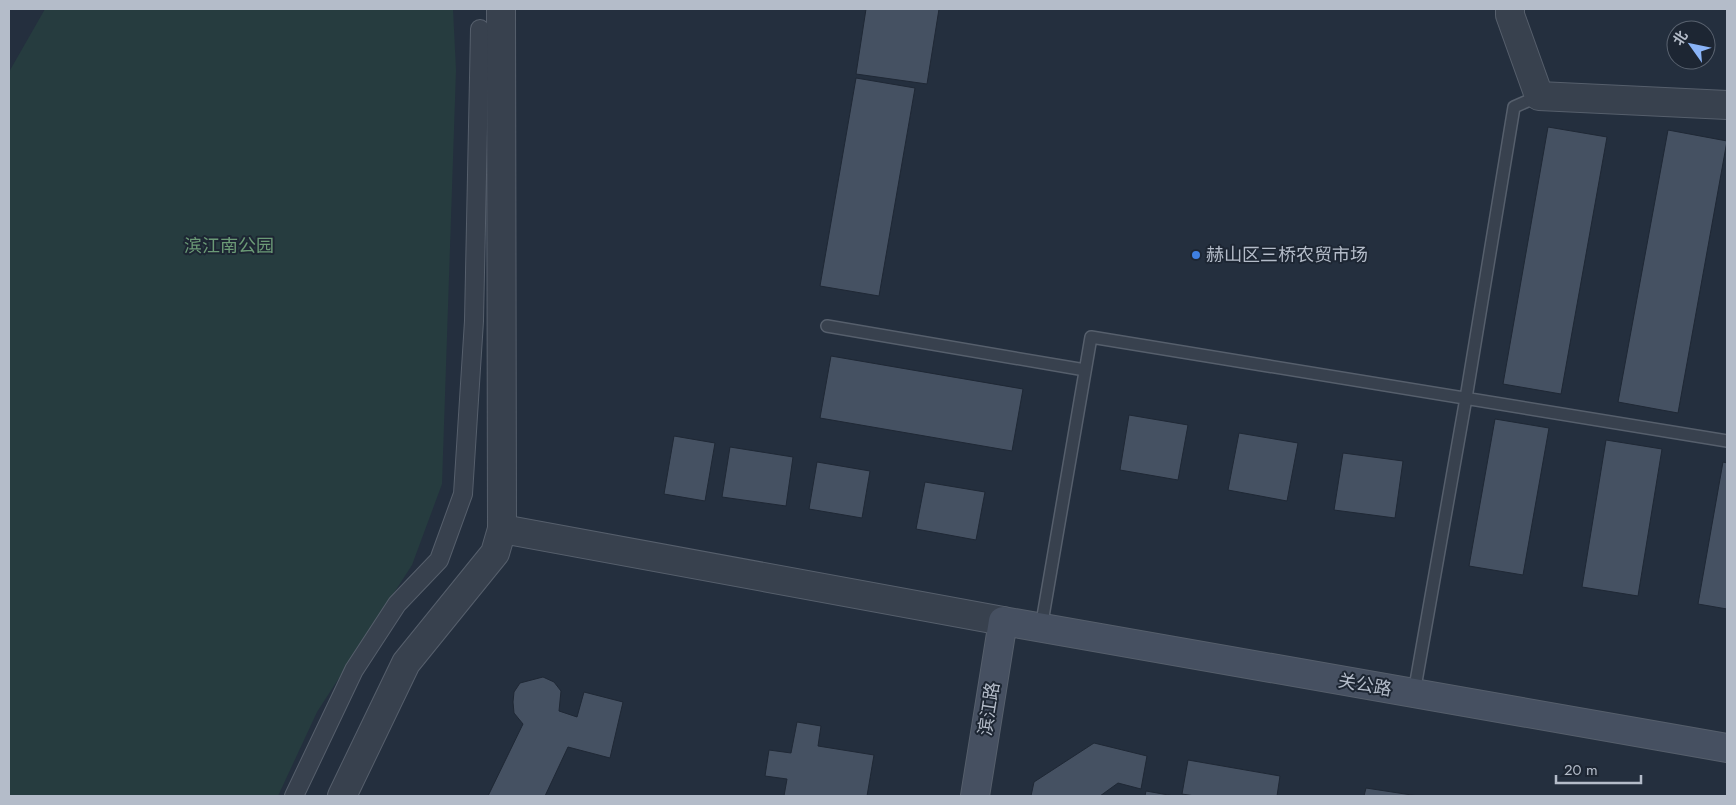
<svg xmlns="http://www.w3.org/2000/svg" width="1736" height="805" viewBox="0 0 1736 805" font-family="Jost,'Noto Sans SC',sans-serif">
<rect width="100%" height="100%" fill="#242f3e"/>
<path fill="#263c3f" d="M45,9h408l3,61 -14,414 -30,81 -95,147 -39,84h-269v-724z"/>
<path fill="#455162" stroke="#1f2835" d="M866,9h73l-12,75 -71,-10z
M856,78l59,10 -36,208 -59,-10z
M1548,127l59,10 -46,257 -58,-10z
M1668,130l59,11 -49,272 -60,-11z
M831,356l192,33 -11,62 -192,-33z
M1129,415l59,10 -10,55 -58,-10z
M1495,419l54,9 -26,147 -54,-9z
M1239,433l59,10 -11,58 -59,-11z
M674,436l41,7 -10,58 -41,-7z
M1606,440l56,9 -24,147 -56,-9z
M730,447l63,10 -7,49 -64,-9z
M1343,453l60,8 -8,57 -61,-8z
M817,462l53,9 -8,47 -53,-9z
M1723,462l4,1v146l-29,-5z
M925,482l60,10 -9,48 -60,-11z
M543,677l11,5 7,9 -2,20 18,6 7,-25 39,10 -13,56 -42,-11 -23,49h-57l35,-72 -9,-11 -1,-11 1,-10 6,-9z
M797,722l24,4 -3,20 56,9 -7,41h-83l3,-17 -22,-3 4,-26 22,3z
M1094,743l53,13 -6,33 -23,-6 -18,13h-69l3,-14z
M1188,760l92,16 -3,20h-82l-13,-2z
M1366,788l52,8h-54z
M1146,791l28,5h-29z"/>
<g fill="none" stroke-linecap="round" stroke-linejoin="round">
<g stroke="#565f6c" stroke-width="14">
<path id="service" d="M827,326l258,44
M1041,628l50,-291 636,104
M1414,693l52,-295 48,-291 25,-11"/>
</g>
<g stroke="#565f6c" stroke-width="20">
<path id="pedestrian" d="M294,796l60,-126 43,-66 42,-44 24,-66 11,-173 6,-292"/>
</g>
<g stroke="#565f6c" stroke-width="30">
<path id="tertiary" d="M1510,9v6l29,81 188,9
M502,529l501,92
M342,796l64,-133 89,-110 7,-24 -1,-520"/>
</g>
<g stroke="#565f6c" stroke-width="30">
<path id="secondary" d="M975,796l28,-175 724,127"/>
</g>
<use href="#service" stroke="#38414e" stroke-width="11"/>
<use href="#pedestrian" stroke="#38414e" stroke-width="18"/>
<use href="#tertiary" stroke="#38414e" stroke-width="28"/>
<use href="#secondary" stroke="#465061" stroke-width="28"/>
</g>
<circle fill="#3f7fe0" stroke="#1d2633" stroke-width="2" cx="1196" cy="255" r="5"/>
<g text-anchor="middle" stroke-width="4" stroke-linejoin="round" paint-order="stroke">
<g font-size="18" fill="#6b9a76" stroke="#1d2633">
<text x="229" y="252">滨江南公园</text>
</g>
<g font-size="18" fill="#b4bcc9" stroke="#1d2633" text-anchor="start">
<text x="1206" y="261">赫山区三桥农贸市场</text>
</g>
<g font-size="18" fill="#b4bcc9" stroke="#1d2633">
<text transform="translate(1365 685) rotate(10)" y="6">关公路</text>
<text transform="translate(989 709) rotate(-81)" y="6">滨江路</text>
</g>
</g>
<rect width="1736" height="805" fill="none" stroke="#b4bcc9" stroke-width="20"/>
<g transform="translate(1691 45) rotate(303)"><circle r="24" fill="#1d2633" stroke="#59626f"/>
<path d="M0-4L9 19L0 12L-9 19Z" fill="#8ab4f8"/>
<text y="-8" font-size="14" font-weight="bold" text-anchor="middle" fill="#b4bcc9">北</text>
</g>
<path d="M1556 775v8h85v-8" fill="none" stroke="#b4bcc9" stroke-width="2.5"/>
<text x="1564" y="775" font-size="15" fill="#b4bcc9" stroke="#1d2633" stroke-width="4" paint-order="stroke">20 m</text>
</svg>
